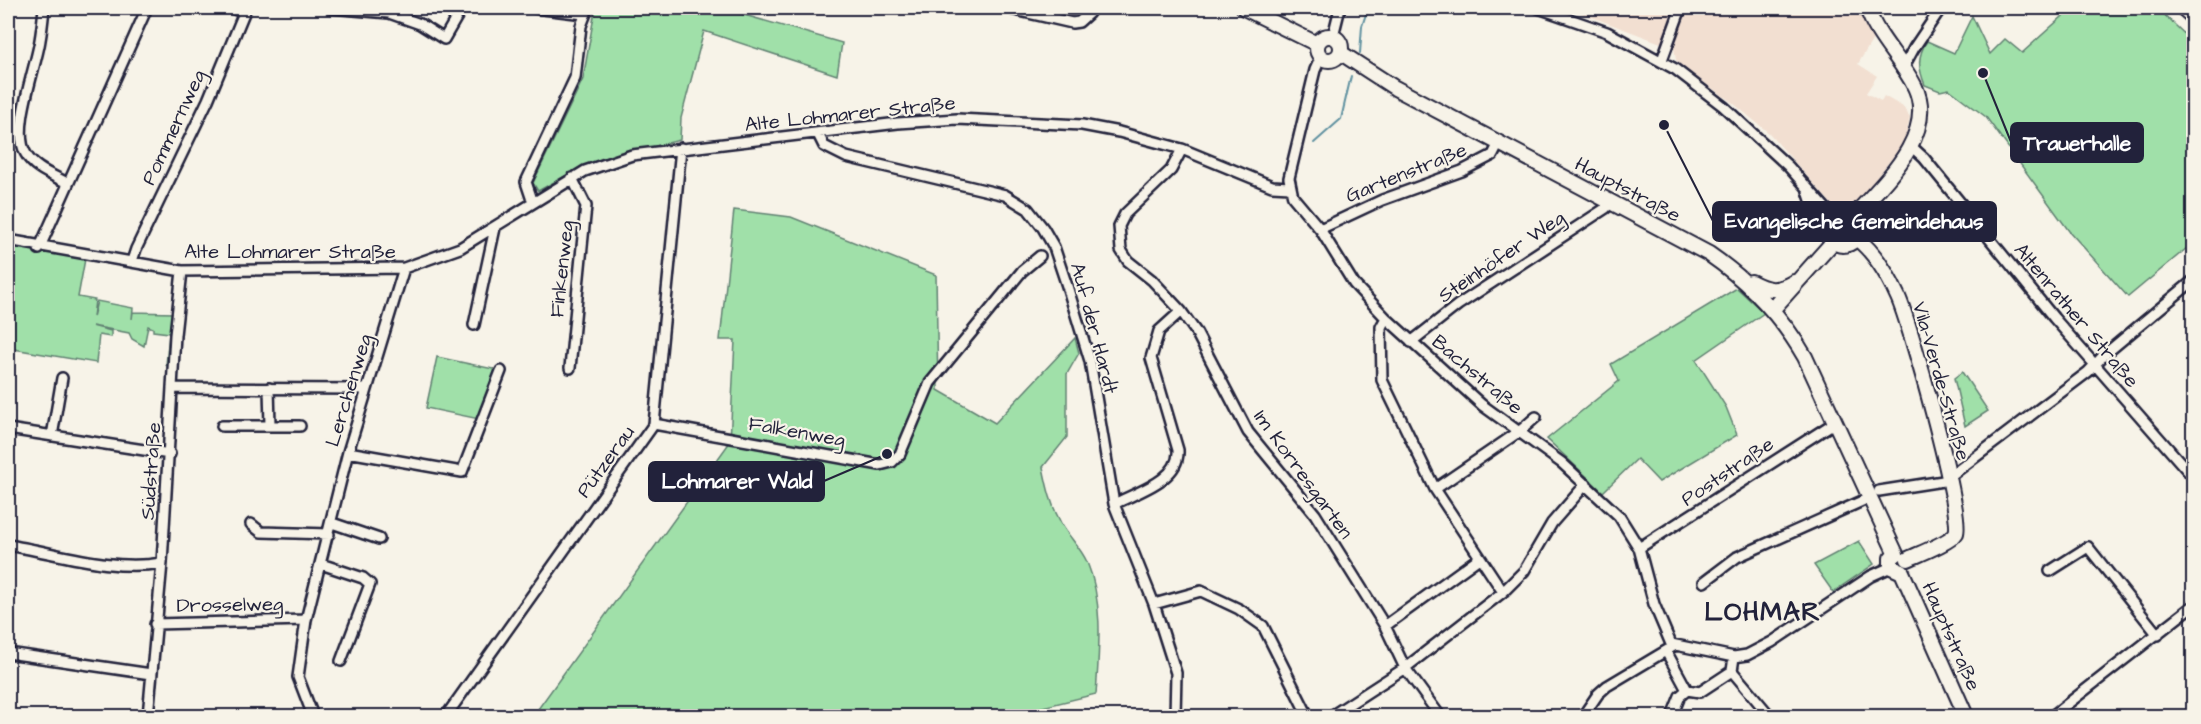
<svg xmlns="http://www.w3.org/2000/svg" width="2201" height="724" viewBox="0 0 2201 724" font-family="'Architects Daughter',sans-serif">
<rect width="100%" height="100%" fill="#f7f3e8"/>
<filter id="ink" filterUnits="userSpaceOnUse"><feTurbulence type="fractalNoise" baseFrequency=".0167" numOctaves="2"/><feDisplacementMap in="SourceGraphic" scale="12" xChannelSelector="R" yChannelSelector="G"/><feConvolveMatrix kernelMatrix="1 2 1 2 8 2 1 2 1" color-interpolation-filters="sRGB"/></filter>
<g filter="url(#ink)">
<path fill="#f2dfd1" d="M1568,8h291l14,31 -15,25 19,12 -11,17 15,8 3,-5 19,11 7,10 -4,18 -5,12 -38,48 -13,13 -14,1 -66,-75 -37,-31 -50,-35 -7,-8 -2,-12z"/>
<path fill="#a0e0a9" stroke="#618172" stroke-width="1.5" d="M598,8h122l122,35 -5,32 -133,-44 -23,87 -1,22 -78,19 -21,8 -43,24 -5,-8 50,-104 11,-63z
M2072,8h85l36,34v201l-65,54 -59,-66 -83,-114 -37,-28 -9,2 -15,-6c-7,-17 -8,-29 2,-44l27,12 18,-37 18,38 15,-15 17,14z
M734,210l57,7 145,58 2,115 57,33 80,-85 4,15 -12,21v63l-24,30c4,20 8,38 18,56 7,13 20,25 26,39 17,41 12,88 9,132l-90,22h-473l197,-274 5,-102h-15z
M8,245l77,14 -7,38 17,3 -2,17 4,-16 36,7 -1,11 1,-7 40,1 -5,53 -2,-1 3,-32 -16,-2v-3l-5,-2 -4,20 -12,-7 -3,-6 -37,-7 19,5v6l-12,-2 -3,28 -88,-15z
M1737,288l27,25 -68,47 30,47 11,28 -78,47 -22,-23 -34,33 -56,-53 72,-58 -8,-17z
M437,357l61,13 -19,49 -53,-11z
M1962,372l26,39 -23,15 -11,-48z
M1859,541l15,23 -41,28 -19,-27z"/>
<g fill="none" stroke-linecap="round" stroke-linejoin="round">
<path stroke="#6091a0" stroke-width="2" d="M1360,53l2,-27 6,-18
M1314,143l27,-24 10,-43"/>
<g stroke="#22223b" stroke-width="14">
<path id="street" d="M44,8c-1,10 -2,21 -4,32 -4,28 -29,90 -14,114 8,15 27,21 41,29
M232,8l12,5
M330,8l59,5 31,11 24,15 18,-31
M535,8l49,6
M1006,8l66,15 7,-1 10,-9
M1538,8l69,24 68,37 48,37 65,60 39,44 10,6
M1333,36l7,-28
M1321,57l-6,13 -26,108 4,19 27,32 34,55 32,34 96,87 80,58 57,53 20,32 15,56 17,40 63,13 13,-2 25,-13 99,-66 20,-9
M1662,60l19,-52
M1902,70l12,-22 27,-40
M818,134l6,12 22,11 159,38 23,14 15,19 11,19 14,42 22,72 24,143 40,100 22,69 -1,43
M1911,146l13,12 130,160 140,160
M1182,149l-11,21 -46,44 -6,12 2,24 7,11 24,19 29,31 15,21 52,100 67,82 70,112 20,42 35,48
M1808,191l5,15 15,20
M533,203l-7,-21 49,-104 6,-52 7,-18
M1320,229l62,-29 80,-29 31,-16 6,-12
M8,240l174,31 222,-3 56,-20 125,-77 47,-16 266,-32 59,-4 125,6 37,7 63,17 90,37 18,1
M39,249l108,-241
M132,261l4,-12 72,-149 38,-92
M1386,318l-5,9 1,53 53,109 68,103
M474,325l21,-97
M1411,342l47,-37 148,-97 2,-9
M570,368l16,-162 -14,-28
M174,388l192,1
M269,388l1,37
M654,424l226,41 12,-3 8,-8 30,-71 92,-112 18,-15
M222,426h78
M8,429l162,25
M52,436l10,-58
M348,452l114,20 39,-101
M1435,489l85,-58 16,-14
M1879,491l64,-10 6,-4 139,-105 16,-17 90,-75
M1114,504c23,-12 66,-24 64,-54l-27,-92 8,-27 22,-20
M332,523l47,16
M251,524l10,8 68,2
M8,545c49,8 104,27 154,18
M1639,548l195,-125
M321,564l42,14 7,6 -29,77
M2050,571l38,-24 70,88
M1704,582l33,-25 132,-59
M1154,604l47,-13 38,18 24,17 45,90
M155,624l151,-4
M1385,626l94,-68
M1666,651l21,39
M8,653l143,21
M1732,671l38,45
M148,716l14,-153 13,-228 7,-64
M313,716l-15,-39 8,-57 42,-168 56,-184
M446,716l208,-292 27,-276
M1331,716l74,-48 98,-76 21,-21 28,-48 34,-39
M1583,716l15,-22 9,-8 67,-40
M1672,716l8,-20 7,-6 13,2 32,-21 2,-14
M2052,716l142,-111"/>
</g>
<g stroke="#22223b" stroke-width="18">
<path id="secondary" d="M1244,8l73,36
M1317 48a12 12 0 1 1 24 0a12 12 0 1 1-24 0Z
M1341,53l54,35 314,166c39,27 72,61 96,103l91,197
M1828 230a15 15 0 1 1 30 0a15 15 0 1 1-30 0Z
M1852,218c28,-32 86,-82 63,-131 -14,-28 -38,-49 -48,-79
M1856,238c19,14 32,37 42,59 12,26 66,218 58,236 -5,9 -37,21 -48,26
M1751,282c17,9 26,10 43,0
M1772,310l61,-68
M1896,554l-5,4v9l11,5
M1902,572l64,144"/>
</g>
<g stroke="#22223b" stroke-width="22">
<path id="highway" d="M2186,8l8,7"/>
</g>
<use href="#street" stroke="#f7f3e8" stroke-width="9"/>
<use href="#secondary" stroke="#f7f3e8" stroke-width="14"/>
<use href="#highway" stroke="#f7f3e8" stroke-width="18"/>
</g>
</g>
<g text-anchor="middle" stroke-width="4.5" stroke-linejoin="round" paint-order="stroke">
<g font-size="20" fill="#22223b" stroke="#f7f3e8">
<text transform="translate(850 113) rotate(-6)" y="7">Alte Lohmarer Straße</text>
<text transform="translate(173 127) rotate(-65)" y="7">Pommernweg</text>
<text transform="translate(1406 172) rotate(-22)" y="7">Gartenstraße</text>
<text transform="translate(1628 189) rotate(28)" y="7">Hauptstraße</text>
<text x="290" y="258">Alte Lohmarer Straße</text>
<text transform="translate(1501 256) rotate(-34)" y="7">Steinhöfer Weg</text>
<text transform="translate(561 269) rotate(-84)" y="7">Finkenweg</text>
<text transform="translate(2077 315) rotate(50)" y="7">Altenrather Straße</text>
<text transform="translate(1095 328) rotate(75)" y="7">Auf der Hardt</text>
<text transform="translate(1478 374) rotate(40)" y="7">Bachstraße</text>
<text transform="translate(1942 381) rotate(74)" y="7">Vila-Verde-Straße</text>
<text transform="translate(348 390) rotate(-73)" y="7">Lerchenweg</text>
<text transform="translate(797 431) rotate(10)" y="7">Falkenweg</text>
<text transform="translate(605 461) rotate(-54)" y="7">Pützerau</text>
<text transform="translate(150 471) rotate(-86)" y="7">Südstraße</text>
<text transform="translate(1727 471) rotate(-34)" y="7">Poststraße</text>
<text transform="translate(1304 474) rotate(54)" y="7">Im Korresgarten</text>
<text transform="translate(230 604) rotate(-1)" y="7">Drosselweg</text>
<text transform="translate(1952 636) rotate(66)" y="7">Hauptstraße</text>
</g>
<g font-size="26" font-weight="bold" letter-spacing="1.5" fill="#22223b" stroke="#f7f3e8">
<text x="1763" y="620">LOHMAR</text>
</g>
</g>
<path fill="none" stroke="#22223b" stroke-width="2" d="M1983 73L2011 142M1664 125L1713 221M887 454L824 481"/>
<g fill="#22223b" stroke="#f7f3e8" stroke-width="2">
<circle cx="1983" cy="73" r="6"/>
<circle cx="1664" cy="125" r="6"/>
<circle cx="887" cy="454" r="6"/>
</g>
<g fill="#22223b" stroke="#22223b" stroke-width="2">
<rect x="2011" y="123" width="132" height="39" rx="6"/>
<rect x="1713" y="202" width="283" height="39" rx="6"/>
<rect x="649" y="462" width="175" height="39" rx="6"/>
</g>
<g font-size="21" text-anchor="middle" font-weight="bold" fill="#fff">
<text x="2077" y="150">Trauerhalle</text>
<text x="1854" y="228">Evangelische Gemeindehaus</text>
<text x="737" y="488">Lohmarer Wald</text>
</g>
<rect width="2201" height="724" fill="none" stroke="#f7f3e8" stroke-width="30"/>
<rect x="15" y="15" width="2171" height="694" fill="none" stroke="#22223b" stroke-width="2" filter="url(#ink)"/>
</svg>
